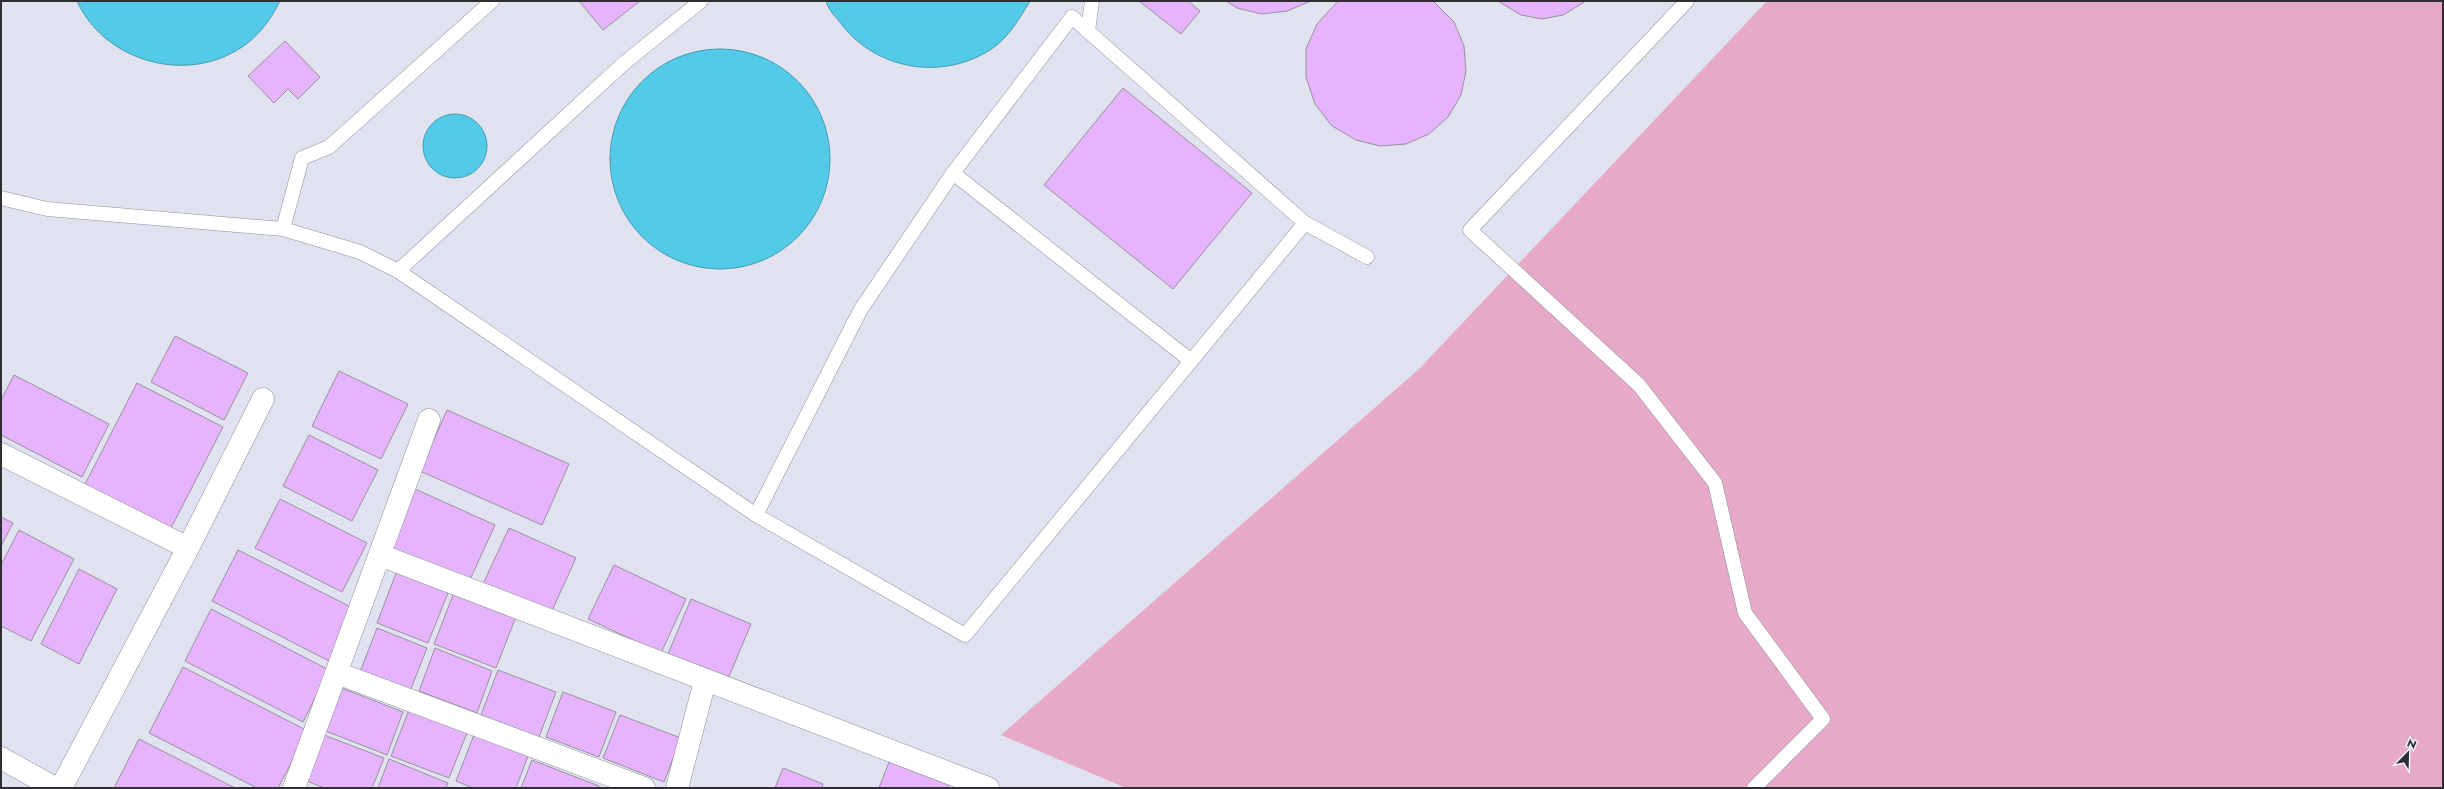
<svg xmlns="http://www.w3.org/2000/svg" width="2444" height="789" viewBox="0 0 2444 789" font-family="Jost,sans-serif">
<rect width="100%" height="100%" fill="#e1e2ef"/>
<path fill="#e6aac8" d="M1767,1h676v787h-1317l-125,-53 418,-366z"/>
<path fill="#53cae7" stroke="#489bb1" d="M77,1h203c-9,18 -21,35 -38,46 -56,38 -138,14 -165,-46z
M826,1h204c-12,20 -24,41 -45,52 -50,28 -113,14 -146,-32 -5,-6 -11,-12 -13,-20z
M610 159a110 110 0 1 1 220 0a110 110 0 1 1-220 0Z
M423 146a32 32 0 1 1 64 0a32 32 0 1 1-64 0Z"/>
<path fill="#e6b4fd" stroke="#99919c" d="M579,1h61l-37,29z
M1139,1h49l12,10 -19,23z
M1226,1h85l-24,10 -25,3 -25,-6z
M1338,1h95l21,21 10,24 2,25 -5,24 -13,22 -19,17 -23,10 -26,2 -24,-6 -24,-14 -17,-22 -9,-27v-28l11,-25z
M1498,1h88l-23,14 -21,4 -21,-4z
M285,41l35,36 -22,22 -10,-10 -14,14 -26,-27z
M1123,88l129,105 -79,96 -129,-104z
M175,336l73,37 -24,47 -73,-38z
M339,371l69,33 -27,55 -69,-33z
M14,375l95,49 -27,53 -81,-42v-35z
M137,383l86,44 -55,107 -86,-44z
M447,410l122,54 -27,61 -122,-54z
M309,435l69,35 -26,51 -69,-35z
M413,488l82,37 -27,59 -81,-37z
M280,499l87,44 -25,49 -87,-44z
M1,517l12,6 -12,23z
M509,528l67,30 -26,57 -67,-31z
M19,530l55,29 -43,82 -30,-15v-61z
M238,550l117,59 -26,52 -117,-60z
M614,565l72,34 -25,54 -73,-34z
M398,568l52,20 -22,55 -51,-20z
M79,569l38,20 -38,75 -38,-20z
M455,590l62,24 -21,54 -62,-24z
M691,599l60,25 -23,55 -60,-25z
M211,609l118,61 -26,52 -118,-61z
M377,628l50,20 -17,43 -50,-19z
M435,648l57,23 -15,42 -58,-22z
M183,667l125,64 -30,57h-21l-108,-55z
M498,670l58,22 -17,45 -58,-22z
M339,687l64,25 -16,43 -64,-25z
M563,692l53,20 -17,45 -53,-20z
M409,710l58,23 -18,45 -58,-22z
M620,715l61,23 -17,44 -61,-24z
M324,735l60,23 -12,30h-48l-17,-7z
M474,735l54,21 -12,32h-43l-17,-7z
M139,739l96,49h-121z
M389,759l59,24 -2,5h-68z
M532,760l67,26 -1,2h-77z
M889,762l60,23 -2,3h-68z
M783,768l40,16 -1,4h-47z"/>
<g fill="none" stroke-linecap="round" stroke-linejoin="round">
<g stroke="#8f909c" stroke-width="15">
<path id="service" d="M701,1l-78,63 -225,207 358,244
M1687,1l-217,229 169,155 76,98 30,130 78,106 -69,69
M1088,31l4,-30
M953,173l238,188
M1,198l46,11 236,20
M1305,223l-340,412 -209,-120 105,-206 92,-136 119,-156 233,206 62,34
M398,271l-38,-19 -77,-23 19,-71 27,-11 163,-146"/>
</g>
<g stroke="#8f909c" stroke-width="23">
<path id="minor" d="M1,454l187,94
M380,555l608,233
M337,673l307,115
M1,758l54,30
M61,788l127,-240 75,-149
M294,788l135,-368
M677,788l28,-107"/>
</g>
<use href="#service" stroke="#fff" stroke-width="14"/>
<use href="#minor" stroke="#fff" stroke-width="22"/>
</g>
<rect width="2444" height="789" fill="none" stroke="#2e2e33" stroke-width="4"/>
<g transform="translate(2408 753) rotate(23)" stroke="#eff0fd" stroke-width="3" paint-order="stroke">
<path d="M0-3L7 15L0 10L-7 15Z" fill="#2e2e33"/>
<text y="-6" font-size="11" font-weight="bold" text-anchor="middle" fill="#2e2e33">N</text>
</g>
</svg>
